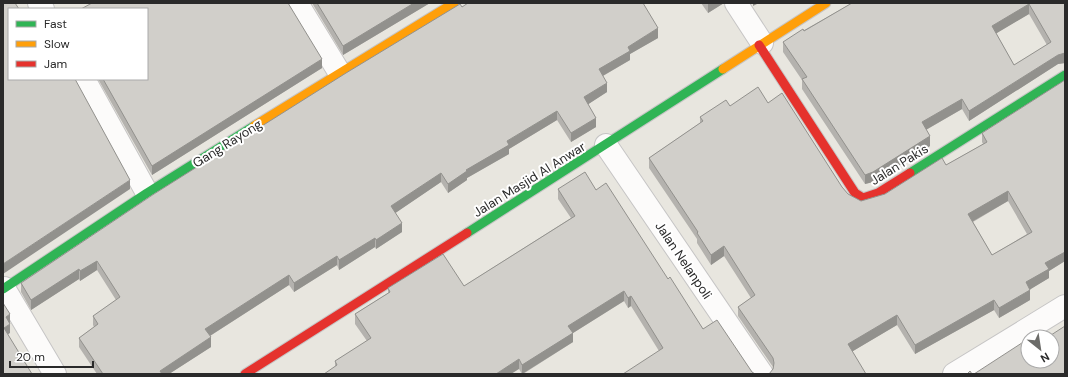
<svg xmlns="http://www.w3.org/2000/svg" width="1068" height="377" viewBox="0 0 1068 377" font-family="'DM Sans',sans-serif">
<rect width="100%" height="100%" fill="#e8e6df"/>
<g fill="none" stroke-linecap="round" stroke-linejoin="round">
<g stroke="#c6c5c5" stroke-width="24">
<path id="street" d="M39,3l4,6
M297,3l42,69
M736,3l26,40
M84,79l63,114
M606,145l156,229
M4,288l51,86
M954,374l111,-68"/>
</g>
<g stroke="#c6c5c5" stroke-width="11">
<path id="fast" d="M910,173l155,-98
M467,233l256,-164
M3,289l144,-96 107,-67"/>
</g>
<g stroke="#c6c5c5" stroke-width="11">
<path id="slow" d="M723,69l103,-66
M254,126l200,-123"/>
</g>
<g stroke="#c6c5c5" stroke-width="11">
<path id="jam" d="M759,45l96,148 8,5 15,-5 32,-20
M245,374l222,-141"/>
</g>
<use href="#street" stroke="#fcfbfa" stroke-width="22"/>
<use href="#fast" stroke="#30b455" stroke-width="9"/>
<use href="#slow" stroke="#ff9f0a" stroke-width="9"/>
<use href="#jam" stroke="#e5322d" stroke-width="9"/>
</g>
<path fill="#b4b2ae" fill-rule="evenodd" d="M91,3h197l34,65 -170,107 -54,-96h49z
M312,3h118l-87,52z
M701,3h23l-16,10z
M852,3h213v60l-7,1 -89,57 -7,-12 -36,21 4,16 -57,36 -8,2 -63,-95v-9l-19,-28v-10zM1029,14l18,31 -33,20 -18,-32z
M462,7l196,31 -28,16v6l-27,16 4,16 -19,12 8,23 -25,15 -14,-22 -48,29v5l-42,24v2l-19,13 -7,-11 -46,31 7,19 -26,17 -1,-2 -36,23 -2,-5 -43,27 -5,-7 -79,51 1,11 -42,27h-72l-18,-27v-9l15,-11 -1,-2v-9l23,-16 -19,-30 -17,11 -1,-2 -48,31 -10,-18v-9z
M1065,80v181l-16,10v7l-19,11v11l-31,18 -5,-8 -79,44 -18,-29 -44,26 -80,18v-2l-35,-51v-9l13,-9 -27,-42 -13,9 -14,-22v-4l-48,-71v-10l51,-35v-6l30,-11 38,-3 80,91 13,7 24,-7 61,-29 37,-21 -1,-2v-9zM1008,201l19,33 -35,21 -19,-33z
M558,189l38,1 72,89 35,50 49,43 -93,-21 -28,-45 -3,2 -4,-7 -51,32v9l-50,32h-1l-3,-5 -184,-3v-5l32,-20 -12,-17v-10l33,-21v-5l76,-2 107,-68 -13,-19z"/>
<path fill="#92918d" d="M414,3h16l-87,52v-9z
M709,3h15l-16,10v-9z
M753,3h6l-6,3z
M1029,4v10l-37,22v-10z
M658,28v10l-28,16v6l-31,18v-9l29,-22z
M1065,53v10l-7,1 -89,57v-10l89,-56z
M322,59v9l-170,107v-9z
M607,83v9l-23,15v-10z
M962,99v10l-40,23v-10z
M557,111v9l-48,29v5l-42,24v2l-19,13v-9l18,-14 41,-29z
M596,118v9l-25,15v-9z
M930,136v10l-57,36 -8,2v-9z
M441,173v9l-50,34v-10z
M130,180v9l-127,85v-10z
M1008,191v10l-40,23v-10z
M402,223v9l-26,17v-9z
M375,238v9l-36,23v-10z
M724,246v10l-13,9v-10z
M1065,252v9l-16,10v7l-23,14v-10l19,-19z
M337,256v9l-43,27v-9z
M97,261v9l-17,11v-10z
M79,269v10l-48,31v-10z
M289,275v10l-84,54v-10z
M1030,290v10l-31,18v-10z
M624,291v10l-51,32v9l-51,32v-9l46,-39z
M631,296v10l-3,2v-10z
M994,300v10l-79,44v-9z
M10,314v9l-4,3v-9z
M897,315v10l-49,29v-10z
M10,324v9l-6,4v-9z
M211,337v10l-42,27h-9v-3z
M519,359v10l-8,5h-15z"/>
<path fill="#d1cfca" stroke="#92918d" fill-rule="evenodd" d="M3,3h12l4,6h-10v70h66l55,101 -127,84z
M92,3h196l34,56 -170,107 -49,-87h44v-70h-66z
M317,3h97l-71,43z
M468,3h175l15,25 -30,19 2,4 -31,18 8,14 -23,14 12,21 -25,15 -14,-22 -50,30 2,4 -43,25 1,1 -19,13 -7,-11 -50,33 11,17 -26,17 -1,-2 -36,22 -2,-4 -43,27 -5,-8 -84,54 6,8 -51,34 2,3h-59l-24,-36 19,-14 -5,-8 27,-19 -23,-36 -17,10 -1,-2 -48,31 -10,-17 133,-89 192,-121 114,-69 2,3z
M852,3h213v50l-7,2 -89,56 -7,-12 -40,23 8,14 -57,36 -8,3 -63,-96 5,-2 -24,-35 20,-13 1,2zM1029,4l22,38 -37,23 -22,-39z
M1065,80v172l-20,11 4,6 -23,13 4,8 -31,18 -5,-8 -79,45 -18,-30 -49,29 18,30h-97l4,-5 1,-6 -1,-5 -35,-51 17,-12 -31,-49 -13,9 -14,-22 1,-1 -49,-74 54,-37 -3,-4 26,-17 4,6 28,-19 10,16 14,-10 60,94 6,7 13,7 24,-7 57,-36 4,7 41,-23 -5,-9zM1008,191l24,41 -40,23 -24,-41z
M585,172l11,18 10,-7 62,96 2,-2 33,52 14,-9 35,52 3,2h-132l40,-26 -32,-52 -3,2 -4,-7 -56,35 5,7 -51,32 -3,-6 -23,15h-172l13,-9 -2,-4 36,-23 -16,-24 35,-22 -2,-4 55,-34 21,32 111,-70 -17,-27z
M3,303l7,11 -4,3 4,7 -6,4 28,46h-29z
M1065,326v48h-91l54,-35v22h24v-24h-4z
M1035,334l2,3h-6z
M970,371l2,3h-5z"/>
<g text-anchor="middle" stroke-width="4" stroke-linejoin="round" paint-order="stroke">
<g font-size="13" fill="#2a2a2a" stroke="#fff">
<text transform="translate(227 143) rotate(-32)" y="5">Gang Rayong</text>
<text transform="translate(899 164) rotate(-32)" y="5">Jalan Pakis</text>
<text transform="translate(529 179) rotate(-32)" y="5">Jalan Masjid Al Anwar</text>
<text transform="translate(684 260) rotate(56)" y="5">Jalan Nelanpoli</text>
</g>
</g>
<rect width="1068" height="377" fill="none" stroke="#2a2a2a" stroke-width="8"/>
<rect x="8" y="8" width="140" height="72" fill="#ffffff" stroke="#aaaaaa"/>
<rect x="16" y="21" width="20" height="6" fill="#30b455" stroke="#aaaaaa"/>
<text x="44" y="28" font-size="12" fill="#2a2a2a">Fast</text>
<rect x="16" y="41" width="20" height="6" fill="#ff9f0a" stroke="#aaaaaa"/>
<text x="44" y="48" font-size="12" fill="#2a2a2a">Slow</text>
<rect x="16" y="61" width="20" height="6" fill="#e5322d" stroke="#aaaaaa"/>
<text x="44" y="68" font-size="12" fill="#2a2a2a">Jam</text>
<g transform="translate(1040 349) rotate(150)"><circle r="19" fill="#ffffff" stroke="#aaaaaa"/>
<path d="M0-3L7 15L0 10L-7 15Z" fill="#6c6c69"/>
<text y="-6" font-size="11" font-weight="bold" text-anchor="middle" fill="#2a2a2a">N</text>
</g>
<path d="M10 361v6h83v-6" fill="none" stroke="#2a2a2a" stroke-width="2"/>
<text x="16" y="361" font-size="12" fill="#2a2a2a" stroke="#ffffff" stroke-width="3" paint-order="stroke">20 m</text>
</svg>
